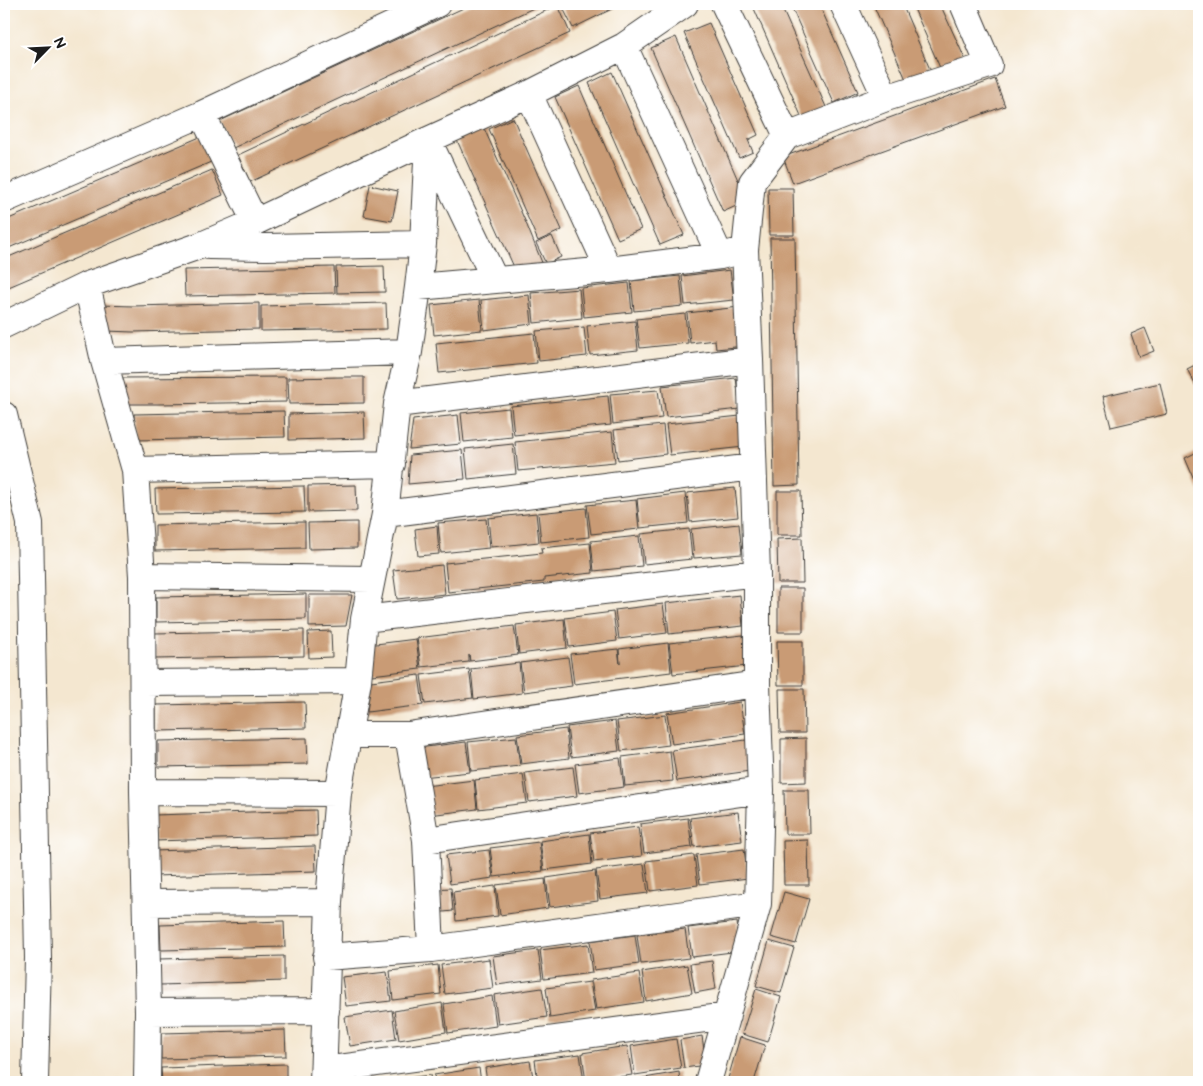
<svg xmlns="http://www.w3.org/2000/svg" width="1203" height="1086" viewBox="0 0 1203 1086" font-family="'Balsamiq Sans',sans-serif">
<rect width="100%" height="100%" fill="#fff"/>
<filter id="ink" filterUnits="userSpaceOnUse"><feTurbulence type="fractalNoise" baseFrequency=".02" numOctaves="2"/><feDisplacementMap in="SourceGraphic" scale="10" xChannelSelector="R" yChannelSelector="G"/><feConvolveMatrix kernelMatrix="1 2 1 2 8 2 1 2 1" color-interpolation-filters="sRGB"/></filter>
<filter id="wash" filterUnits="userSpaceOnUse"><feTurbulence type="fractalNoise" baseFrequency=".0096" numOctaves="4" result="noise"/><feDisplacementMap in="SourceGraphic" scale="20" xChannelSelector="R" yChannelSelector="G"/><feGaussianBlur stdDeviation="1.12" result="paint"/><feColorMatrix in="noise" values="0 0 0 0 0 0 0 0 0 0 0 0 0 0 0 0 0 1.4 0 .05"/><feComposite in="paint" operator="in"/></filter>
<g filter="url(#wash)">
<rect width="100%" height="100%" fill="#f4e7d0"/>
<g id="blocks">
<path fill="#c99b74" d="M472,4h70l-309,144 -13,-27z
M561,4h61l-49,24z
M752,4h28l46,103 -24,11z
M790,4h29l39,88 -24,11z
M873,4h29l30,70 -24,10z
M912,4h28l25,55 -24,11z
M558,5l12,28 -320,149 -12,-27z
M709,23l49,112 -10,5 5,12 -14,6 -55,-125z
M676,37l71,164 -24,11 -72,-164z
M612,72l72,163 -24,10 -71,-162z
M995,79l10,27 -212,77 -10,-26z
M579,86l62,143 -23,10 -63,-142z
M513,118l49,112 -24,11 -49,-112z
M483,126l43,97 17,42 -29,2 -58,-129z
M200,137l11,25 -207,88v-29z
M212,170l11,25 -219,94v-30z
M370,185l28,6 -6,30 -28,-5z
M768,188h25l1,47h-25z
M552,236l9,21 -15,7 -10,-21z
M770,238h25l4,247 -25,1z
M384,266l1,26 -48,1 -1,-26z
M334,267l1,26 -150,3 -1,-26z
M730,270l4,30 -49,5 -3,-29z
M680,276l3,30 -49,5 -3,-30z
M629,283l3,29 -48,5 -3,-29z
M579,289l3,29 -48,5 -3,-30z
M529,295l3,29 -48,6 -3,-30z
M479,300l3,30 -48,5 -3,-30z
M259,303v26l-126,3 -27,-1 -6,-26 33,1z
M386,303l1,26 -126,2v-25z
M739,307l5,39 -28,3 -1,-9 -25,3 -3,-30z
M685,314l3,29 -48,5 -4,-29z
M635,321l3,29 -48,5 -3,-29z
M584,327l3,29 -48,5 -3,-30z
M1145,328l9,23 -15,6 -8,-23z
M534,333l3,30 -98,10 -3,-30z
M1199,363v29l-12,-23z
M286,377v25l-128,2h-31l-7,-26z
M341,377h23v26l-75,1 -1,-26z
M736,378l4,31 -74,8 -4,-31z
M1160,383l7,31 -56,13 -8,-31z
M658,390l4,28 -49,6 -3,-30z
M608,396l3,29 -97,10 -3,-29z
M509,408l3,29 -48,5 -3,-29z
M284,411l1,26 -150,3 -1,-26z
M364,412l1,26 -76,2v-26z
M458,415l3,29 -52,5 4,-29z
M740,416l4,31 -74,8 -4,-31z
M663,425l3,29 -48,6 -4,-30z
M612,432l3,30 -97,9 -3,-29z
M513,444l3,30 -48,5 -3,-30z
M462,450l3,29 -57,5 2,-29z
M1199,451v40l-14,-33z
M356,485l1,26 -49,1v-26z
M304,486l1,26 -149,2 -1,-25z
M735,488l3,29 -48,5 -3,-29z
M777,491h24l1,44h-25z
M685,493l3,30 -48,5 -3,-29z
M636,500l3,29 -48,5 -4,-29z
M586,508l3,29 -48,5 -3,-29z
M536,513l3,29 -48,5 -3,-29z
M486,519l3,29 -48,5 -3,-30z
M305,522v26l-150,3v-26z
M357,522v26l-48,1 -1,-26z
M739,524l3,30 -48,4 -3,-29z
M437,526l2,28 -21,2 -3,-27z
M689,529l3,30 -48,5 -3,-30z
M639,536l3,30 -48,5 -3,-30z
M802,538l1,45h-25l-1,-44z
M590,543l3,30 -49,5v4l-96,10 -3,-29 97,-10 -1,-5z
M442,565l3,29 -48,5 -4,-29z
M778,588h25v44h-25z
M306,594v25l-150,3v-25z
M309,595h43l-6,31 -37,1z
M740,595l3,31 -74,8 -3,-31z
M663,604l4,29 -48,6 -4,-29z
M613,612l4,29 -48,6 -4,-29z
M564,619l3,29 -48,6 -3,-29z
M514,626l4,29 -48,6 -1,-6v7l-48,5 -4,-29z
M304,630v26l-149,3 -1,-26z
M331,631l1,26 -23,1 -1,-26z
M743,635l4,31 -74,8 -4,-31z
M416,639l4,30 -48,6 -4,-30z
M777,641h26v44h-25z
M668,643l3,29 -97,12 -4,-30 48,-5 2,15 -1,-15z
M568,657l4,29 -48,6 -4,-29z
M519,663l3,30 -48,6 -3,-30z
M469,669l4,29 -48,6 -4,-29z
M419,675l4,30 -56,7 4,-31z
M779,689h25l1,44h-25z
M305,702l1,26 -150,3v-26z
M740,702l5,32 -73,10 -5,-31z
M665,715l4,30 -48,6 -4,-30z
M615,721l4,30 -48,6 -4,-30z
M566,729l3,29 -48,6 -4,-29z
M516,737l4,29 -49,5 -3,-29z
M307,738l1,26 -150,3v-26z
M806,738v44l-25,1v-44z
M746,740l4,31 -73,10 -5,-31z
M466,742l4,30 -48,5 -4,-29z
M670,751l3,30 -48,5 -3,-29z
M620,758l4,29 -45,6 -4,-29z
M573,767l4,29 -48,6 -4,-29z
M523,774l4,29 -49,6 -3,-29z
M474,780l3,29 -48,6 -4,-29z
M784,790h25l1,44h-25z
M316,810l1,26 -162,5 -1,-26z
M738,812l4,29 -48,6 -4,-29z
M688,818l4,29 -48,6 -4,-29z
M638,827l4,29 -48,6 -4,-29z
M589,834l3,30 -48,6 -4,-29z
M808,840l1,45h-25l-1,-44z
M539,842l4,29 -49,6 -4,-29z
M315,846l1,25 -162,5 -1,-25z
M744,849l4,29 -48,6 -4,-29z
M489,850l4,28 -43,6 -4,-29z
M694,855l4,30 -48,6 -4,-30z
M644,864l4,29 -48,6 -4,-29z
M595,871l3,30 -48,6 -4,-29z
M545,879l3,29 -48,7 -4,-30z
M495,886l3,30 -42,5 -3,-29z
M451,888l2,23 -19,2 -2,-24z
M784,892l25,7 -13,45 -25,-7z
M284,921l1,26 -124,3 -1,-25z
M737,922l3,29 -48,6 -4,-29z
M685,929l4,29 -48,6 -4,-29z
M635,935l4,29 -45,6 -4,-29z
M769,941l25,7 -13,45 -25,-7z
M588,944l4,29 -48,6 -4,-29z
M538,950l4,29 -45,6 -4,-29z
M284,956v25l-124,4 -1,-26z
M489,959l4,29 -48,6 -4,-29z
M712,961l4,28 -21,4 -5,-29z
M438,965l3,29 -48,6 -3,-29z
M687,965l5,28 -46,8 -4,-29z
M387,972l4,29 -45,5 -4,-29z
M639,973l5,29 -48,7 -5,-29z
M590,982l5,29 -45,7 -4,-30z
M542,988l5,29 -49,7 -4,-29z
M756,989l25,8 -13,45 -26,-8z
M492,996l4,30 -48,7 -4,-29z
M442,1003l4,29 -47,8 -5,-29z
M392,1010l4,29 -46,7 -5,-29z
M285,1030l1,26 -125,3v-26z
M702,1036l4,29 -22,3 -4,-28z
M740,1037l25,8 -11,37h-27z
M676,1039l5,29 -46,7 -4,-29z
M627,1046l5,29 -46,7 -4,-29z
M580,1054l4,28h-46l-3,-22z
M530,1061l4,21h-47l-2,-14z
M286,1064v18h-124l-1,-14z
M479,1068l2,14h-46l-1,-7z
M679,1072l1,10h-47v-2z
M430,1075l1,7h-46v-1z"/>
</g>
</g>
<g filter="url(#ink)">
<use href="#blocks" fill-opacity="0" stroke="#3c3a37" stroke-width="1"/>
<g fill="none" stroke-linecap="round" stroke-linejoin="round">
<g stroke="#3c3a37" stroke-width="28">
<path id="street" d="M724,4l63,132
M624,46l96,210
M529,94l80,176
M886,98l103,-33 -26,-61
M202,114l53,108
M4,200l198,-86 235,-110
M209,246l57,1 157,-3
M87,285l17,76 31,109 7,106 1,216 5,220 -1,70
M418,287l191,-17 111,-14 25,-6
M4,325l83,-40 112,-39 56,-24 173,-82 67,140
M104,361l305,-9
M397,404l353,-44
M4,415l26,108 8,435 -3,124
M135,470l257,-6
M385,514l368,-47
M142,576l229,3
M364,619l393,-46
M144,683l214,-2
M348,735h60l349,-51
M408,735l18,105 335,-50
M143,792l195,1
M426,840l5,109
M146,903l183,-1
M326,957l105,-8 327,-45
M148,1012l178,-1
M324,1070l403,-54
M323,1082l6,-180 9,-109 20,-112 6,-62 21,-105 12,-110 12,-52 9,-65 5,-43 5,-104 101,-46 95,-48 61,-42
M708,1082l50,-178 3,-114 -4,-106v-111l-7,-213 -5,-110 7,-68 35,-46 99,-38 -43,-94"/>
</g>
<use href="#street" stroke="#fff" stroke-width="26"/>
</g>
</g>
<rect width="1203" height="1086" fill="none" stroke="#fff" stroke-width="20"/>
<g transform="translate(48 48) rotate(66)" stroke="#ffffff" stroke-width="4" paint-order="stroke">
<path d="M0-4L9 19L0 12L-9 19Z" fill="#1c1c1c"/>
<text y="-8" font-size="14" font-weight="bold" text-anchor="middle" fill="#1c1c1c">N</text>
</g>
</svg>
